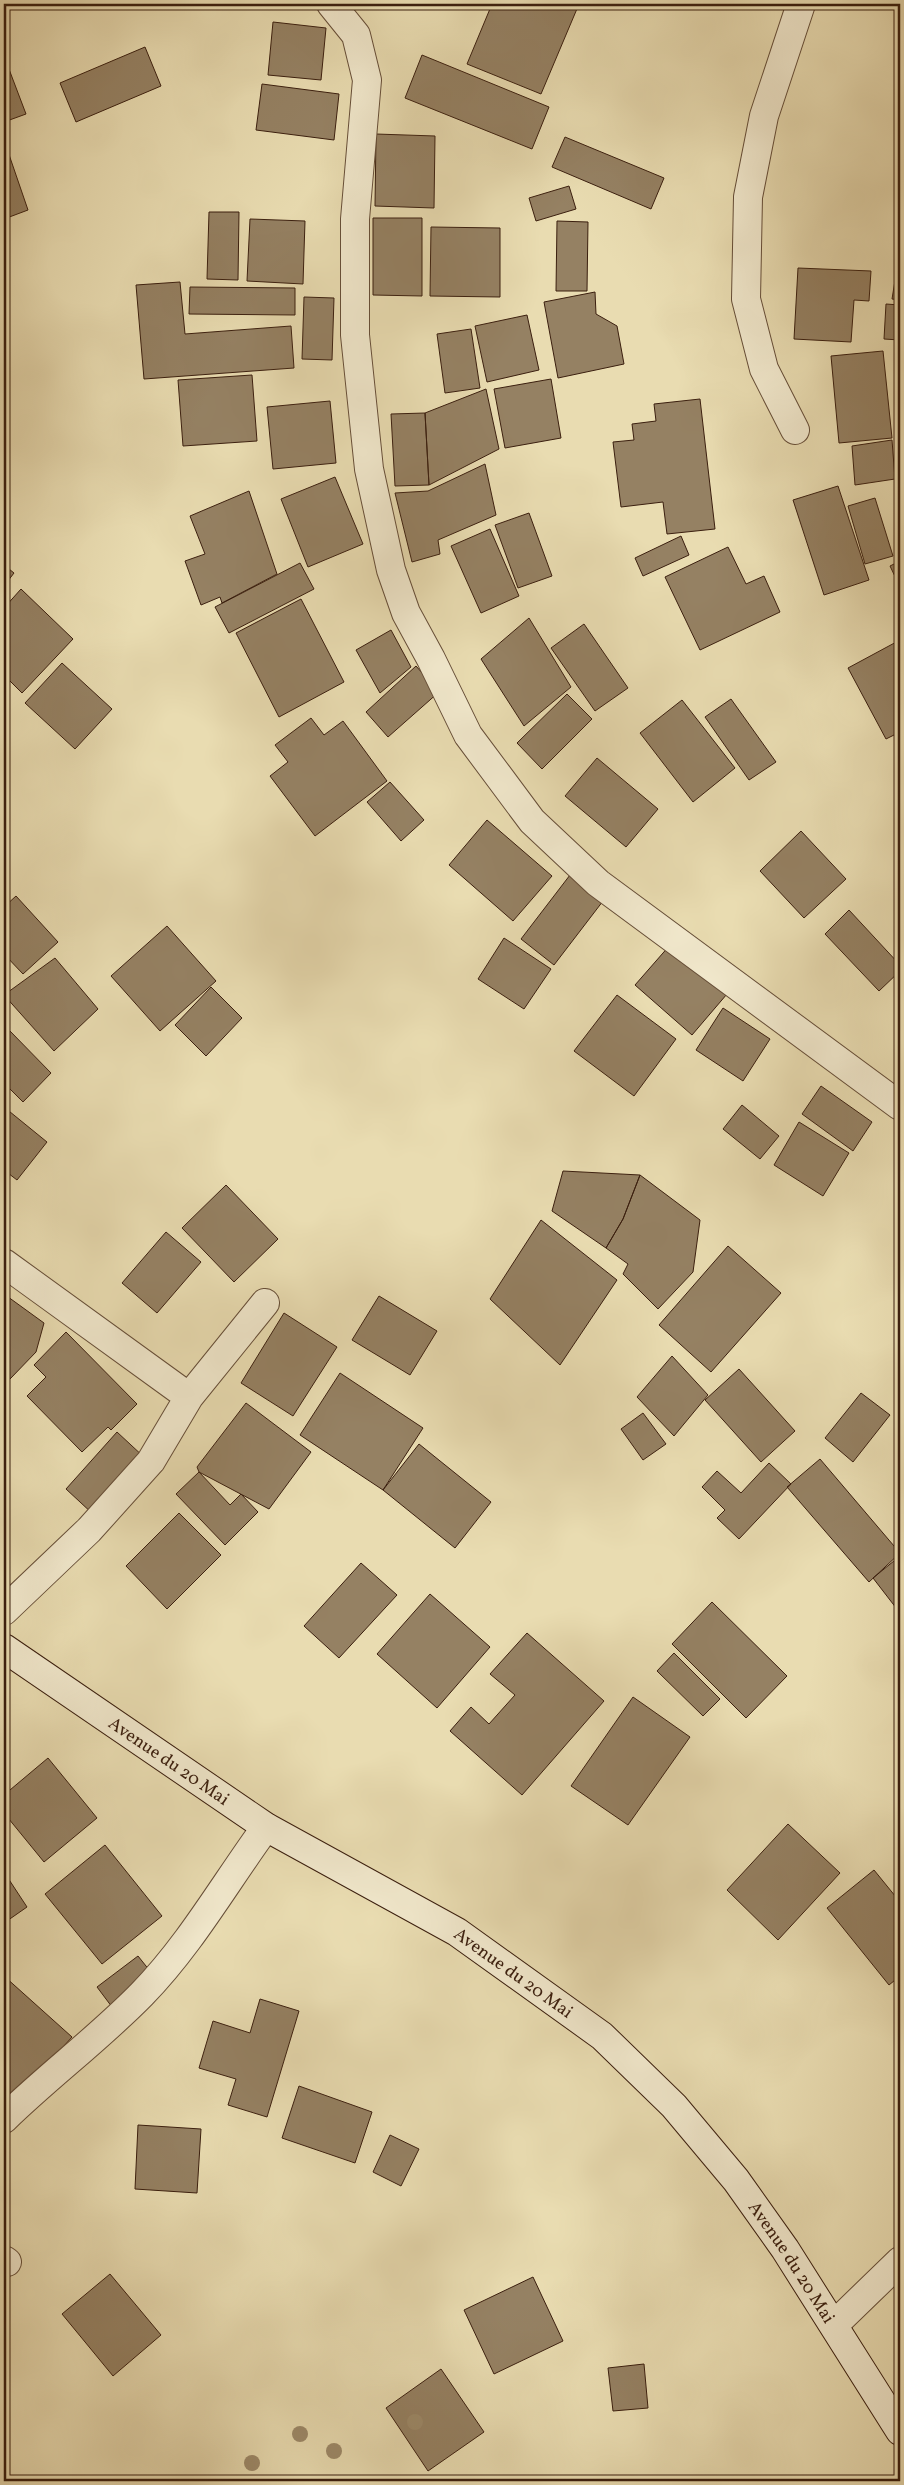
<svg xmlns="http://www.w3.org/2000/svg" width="904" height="2485" viewBox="0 0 904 2485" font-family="Vollkorn,serif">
<rect width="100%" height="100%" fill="#e9dcb1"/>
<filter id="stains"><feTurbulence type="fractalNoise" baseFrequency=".004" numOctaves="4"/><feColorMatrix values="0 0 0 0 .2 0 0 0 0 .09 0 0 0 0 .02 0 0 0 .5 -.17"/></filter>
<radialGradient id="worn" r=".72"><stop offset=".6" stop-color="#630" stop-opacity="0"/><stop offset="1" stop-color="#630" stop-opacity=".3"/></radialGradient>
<path fill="#958163" stroke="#3b1f0f" d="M492,4h87l-38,90 -74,-30z
M273,22l53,6 -5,52 -53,-5z
M145,47l16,39 -85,36 -16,-39z
M422,55l127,52 -17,42 -127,-51z
M4,56l22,58 -22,8z
M262,84l77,10 -5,46 -78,-10z
M376,134l59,2 -1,72 -59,-2z
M565,137l99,41 -13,31 -99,-42z
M4,140l24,70 -24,9z
M569,186l7,23 -40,12 -7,-23z
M209,212h30l-1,68 -31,-1z
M373,218h49v78l-49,-1z
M250,219l55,2 -2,63 -56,-3z
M557,221l31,1 -1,69h-31z
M431,227l69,1v69l-70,-1z
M900,250v50l-8,-1z
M798,268l73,3 -2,30 -15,-1 -3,42 -57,-3z
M180,282l5,52 106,-8 3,42 -150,11 -8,-94z
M190,287l105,1v27l-106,-1z
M595,292l1,22 21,12 7,38 -66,14 -14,-76z
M304,297l30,1 -2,62 -30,-1z
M886,304l14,1v35l-16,-1z
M527,315l12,55 -52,12 -12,-56z
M471,329l9,59 -35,5 -8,-59z
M883,351l9,87 -53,5 -8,-87z
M252,375l5,66 -74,5 -5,-66z
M551,379l10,59 -56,10 -11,-59z
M486,389l13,60 -70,36 -4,-72z
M700,399l15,130 -48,5 -4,-32 -42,5 -8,-65 21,-2 -2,-16 24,-3 -2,-17z
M330,401l6,62 -63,6 -6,-62z
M425,413l4,72 -34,1 -4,-72z
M892,440l3,39 -40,6 -3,-39z
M485,464l11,51 -58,25 2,14 -28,8 -17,-69 33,-2z
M335,477l28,67 -55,23 -27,-68z
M838,486l31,94 -45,15 -31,-95z
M249,491l28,83 -55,29 -2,-6 -19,8 -16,-44 20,-7 -15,-38z
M875,498l18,58 -28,8 -17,-58z
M529,513l23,63 -34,12 -23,-63z
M490,529l29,67 -38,17 -30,-67z
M681,536l8,19 -46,21 -8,-18z
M728,547l18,37 18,-8 16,36 -80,38 -35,-73z
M900,561v26l-10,-21z
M300,563l14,26 -85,44 -14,-26z
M4,565l10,8 -10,13z
M21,589l52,50 -51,54 -18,-18v-67z
M301,599l43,83 -65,35 -43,-84z
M529,618l42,69 -47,39 -43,-67z
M584,624l44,64 -33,23 -44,-63z
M391,630l20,37 -31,26 -24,-43z
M900,640v92l-14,7 -38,-71z
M62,663l50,46 -37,40 -50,-46z
M416,666l23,26 -51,45 -22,-25z
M567,694l25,25 -50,50 -25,-26z
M731,699l45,63 -27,18 -44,-63z
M682,700l53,68 -42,34 -53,-69z
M311,718l13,17 19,-14 44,60 -72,55 -45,-60 18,-14 -13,-17z
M597,758l61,51 -32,38 -61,-51z
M390,782l34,38 -23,21 -34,-39z
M487,820l65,56 -39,45 -64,-56z
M801,831l45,48 -42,39 -44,-47z
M570,875l33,26 -49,64 -33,-26z
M16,896l42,46 -35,32 -19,-20v-47z
M849,910l51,55v6l-21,20 -54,-57z
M167,926l49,55 -56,50 -49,-55z
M504,938l47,31 -27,40 -46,-30z
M670,945l57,49 -35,41 -57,-50z
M55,958l43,51 -44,42 -50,-56z
M211,987l31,31 -36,38 -31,-31z
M617,995l59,44 -42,57 -60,-45z
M723,1008l47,31 -27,42 -47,-31z
M9,1030l42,43 -28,29 -19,-19v-48z
M821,1086l51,36 -19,29 -51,-37z
M742,1105l37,31 -19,23 -37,-30z
M4,1107l43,35 -30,38 -13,-10z
M799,1122l50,31 -26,43 -49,-31z
M563,1171l77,4 -17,44 -17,29 -54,-37z
M640,1175l60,45 -7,52 -35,37 -35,-35 5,-10 -22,-16 17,-29z
M226,1185l52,54 -44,43 -52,-54z
M541,1220l76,60 -57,85 -70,-66z
M166,1232l35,30 -44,51 -35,-30z
M728,1246l53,47 -70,79 -52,-47z
M4,1294l40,29 -8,29 -26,27 -6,-5z
M379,1296l58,35 -27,44 -58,-35z
M284,1313l53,34 -44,69 -52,-33z
M66,1332l71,72 -26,26 -3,-3 -26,25 -55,-56 19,-19 -12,-12z
M672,1356l36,39 -34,41 -37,-39z
M739,1369l56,62 -34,31 -56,-62z
M340,1373l83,55 -40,62 -83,-55z
M861,1393l29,22 -37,47 -28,-24z
M246,1403l65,49 -42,57 -70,-37 -2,-5z
M643,1413l23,31 -23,16 -22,-31z
M117,1432l28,26 -51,57 -28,-26z
M419,1444l72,58 -36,46 -72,-58z
M820,1459l80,94 -31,29 -82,-95z
M769,1463l22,21 -52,55 -22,-21 8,-8 -23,-23 15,-16 24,22z
M199,1472l31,33 11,-11 17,18 -33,33 -49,-51z
M179,1513l42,42 -54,54 -41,-43z
M900,1556v57l-27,-35z
M361,1563l36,32 -58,63 -35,-32z
M430,1594l60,53 -53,61 -60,-54z
M712,1602l75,74 -41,42 -74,-74z
M527,1633l77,68 -82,94 -72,-64 21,-24 18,17 26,-29 -25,-21z
M674,1653l46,46 -17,17 -46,-45z
M633,1697l57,40 -62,88 -57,-39z
M48,1758l49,60 -53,44 -40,-49v-18z
M788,1824l52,49 -62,67 -51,-50z
M105,1845l57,71 -60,48 -57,-70z
M874,1870l26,32v74l-11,9 -62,-77z
M4,1872l23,35 -23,16z
M138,1956l16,20 -42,31 -15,-20z
M4,1976l68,61 -59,66 -9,-8z
M260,1999l39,12 -32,106 -39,-12 8,-26 -37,-11 14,-47 37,12z
M299,2086l73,26 -17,51 -73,-25z
M138,2125l63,4 -4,64 -62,-4z
M390,2135l29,14 -18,37 -28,-14z
M110,2274l51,61 -48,41 -51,-62z
M533,2277l30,64 -69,33 -30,-64z
M644,2364l4,44 -35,3 -5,-43z
M441,2369l43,63 -56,39 -42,-63z"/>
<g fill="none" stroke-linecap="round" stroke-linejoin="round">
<g stroke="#664e38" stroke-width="30">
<path id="street" d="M331,4l25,31 11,45 -12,139v116l14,134 22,101 15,43 25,46 37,76 64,86 66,62 302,223
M795,430l-31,-61 -18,-70 2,-102 16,-81 37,-112
M4,1263l185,134
M4,1611l85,-81 62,-69 38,-64 76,-94
M4,2119c44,-43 94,-80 138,-125 48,-49 83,-111 124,-167
M4,2260l3,2
M834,2325l66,-64"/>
</g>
<g stroke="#3b1f0f" stroke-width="30">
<g id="secondary">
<path id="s1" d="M4,1648l262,179 191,105 145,104 72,70 62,74 49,69 115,182"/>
</g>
</g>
<use href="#street" stroke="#f1e8cc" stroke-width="28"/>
<use href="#secondary" stroke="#f1e8cc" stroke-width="28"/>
</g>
<g fill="#9d8a6a">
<circle cx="415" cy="2422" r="8"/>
<circle cx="300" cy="2434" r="8"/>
<circle cx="334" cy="2451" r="8"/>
<circle cx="252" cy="2463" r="8"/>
</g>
<g text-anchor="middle" stroke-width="4.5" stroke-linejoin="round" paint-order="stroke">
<g font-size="18" fill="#3b1f0f" stroke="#f1e8cc">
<text dy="6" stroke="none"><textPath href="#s1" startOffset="200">Avenue du 20 Mai</textPath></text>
<text dy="6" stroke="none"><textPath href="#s1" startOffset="605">Avenue du 20 Mai</textPath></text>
<text dy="6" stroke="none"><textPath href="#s1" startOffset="1010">Avenue du 20 Mai</textPath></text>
</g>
</g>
<rect width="904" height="2485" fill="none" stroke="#e9dcb1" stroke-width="20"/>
<rect x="5" y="5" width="894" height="2475" fill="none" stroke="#3b1f0f" stroke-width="2.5"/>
<rect x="10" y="10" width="884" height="2465" fill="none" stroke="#3b1f0f"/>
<rect width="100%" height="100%" filter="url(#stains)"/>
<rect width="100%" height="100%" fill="url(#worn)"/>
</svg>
